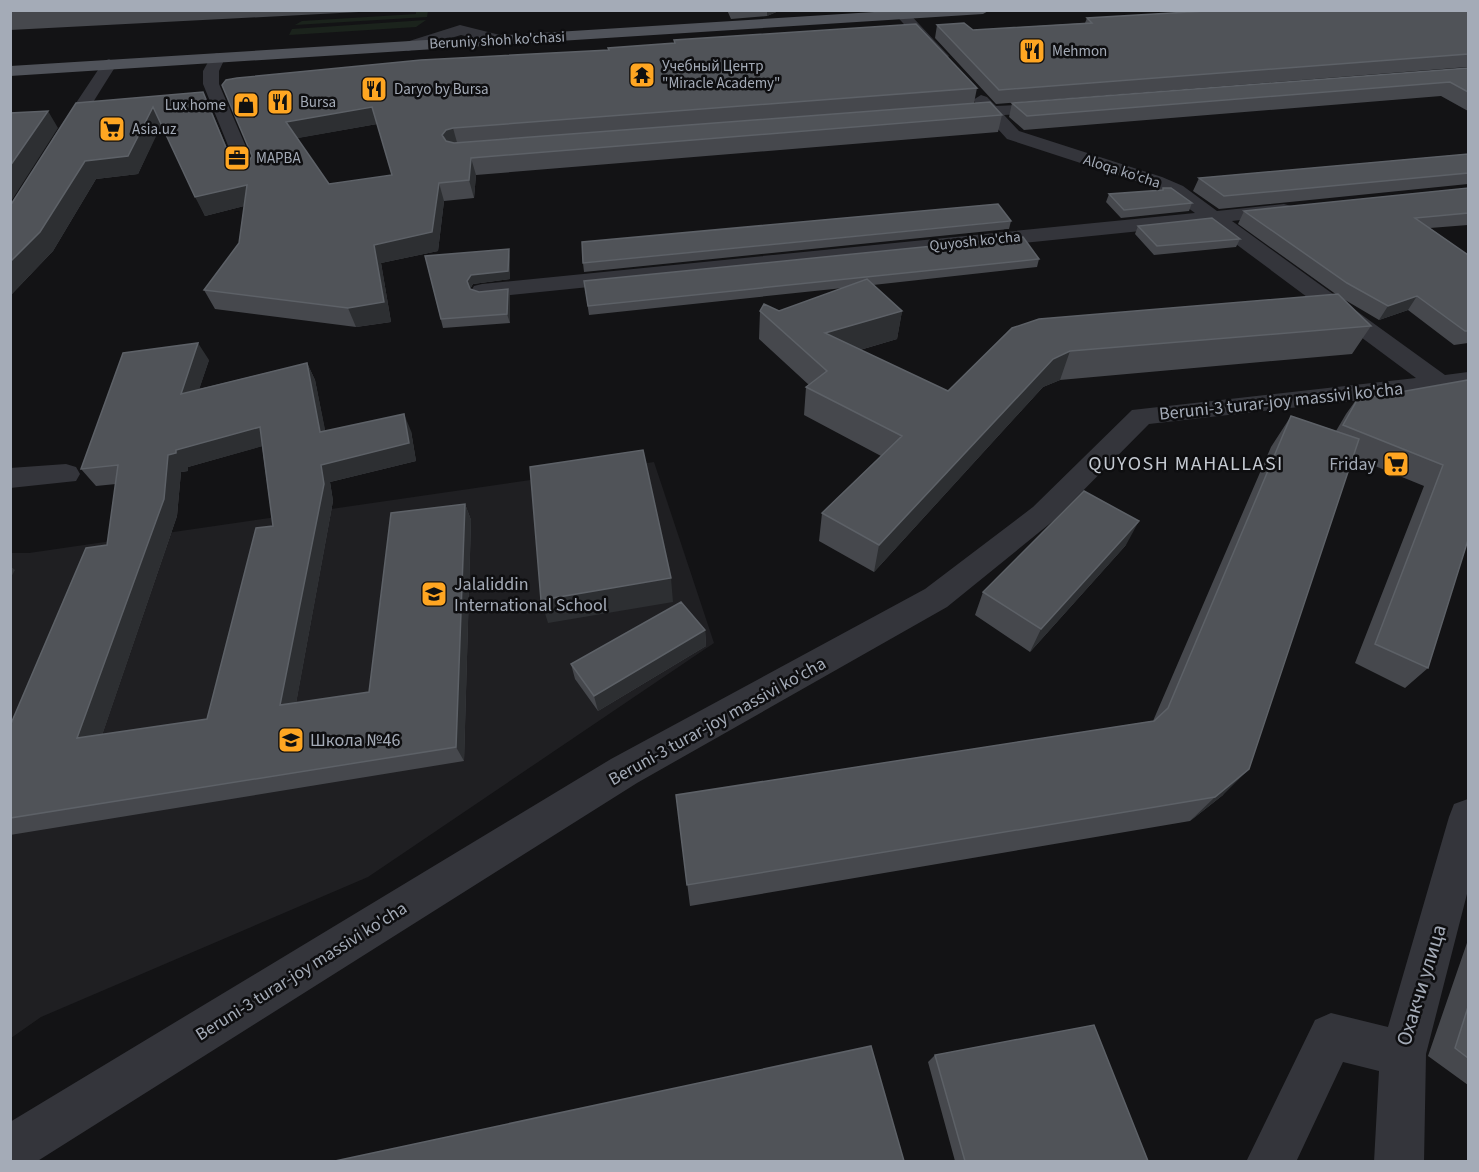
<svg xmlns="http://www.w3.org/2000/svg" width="1479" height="1172" viewBox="0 0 1479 1172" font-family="'Source Sans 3',sans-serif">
<rect width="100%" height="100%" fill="#131315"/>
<path fill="#1f1f22" d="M654,462l60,181 -346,234 -327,140 -30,21v-485h18z"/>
<path fill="#1b231c" d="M416,11h12l-1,6 -132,8 7,-4 114,-7z
M426,20l-10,7 -127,8 3,-6z"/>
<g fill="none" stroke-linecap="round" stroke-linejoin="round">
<path fill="#34353b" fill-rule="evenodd" d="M891,10h15l40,43 3,3 -3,3h-10z
M217,53l8,5 -6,13v13l39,91 -2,4h-14l-2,-4 -37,-91v-13l9,-16z
M109,59l8,5 -47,75 -3,4h-12l-3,-4 52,-78z
M981,95l6,2 9,9 62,-3 2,4 -8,5 -48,3 15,16 143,46 21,9 34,25 67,-7 7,2 3,4 -3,4 -59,7 213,154 23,-3v16l-319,36 -96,97 -106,86 -310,176 -601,379h-26v-40l601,-363 314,-170 108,-82 99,-97 284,-32 -207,-154 -727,74 -8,-2 -3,-5 3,-5 8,-2 713,-71 -26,-19 -21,-9 -141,-46 -20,-22 -38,1 -2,-4 2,-4 30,-3 -6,-7z
M66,464l10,3 4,7 -4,7 -66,7v-20z
M1468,799v91l-42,164 -2,108h-50l5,-91 -36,-9 -47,100h-50l69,-142 16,-7 57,14 61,-210 5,-13z"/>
<path fill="#34353b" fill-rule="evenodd" d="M460,25l48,12 3,3 -8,5 -42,-10 -53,16 -8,-5 3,-3z"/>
<path fill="#50535a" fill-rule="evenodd" d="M906,10h84l-7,4 -973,62v-10z"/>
</g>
<path fill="#46484d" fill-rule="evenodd" d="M10,10l368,1 -368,19z
M727,10h54l-14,6 -36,3z
M1468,10v57l-472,37 -61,-66 2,-13 36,5 112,-7 2,-5z
M674,40l303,48 -3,15 28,12 -4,17 -522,43 -2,23 -30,3 -6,50 -57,12 10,59 -35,5 -141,-18 -11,-19 35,-47 5,-37 -39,10 -44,-92 -23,50 -42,5 -43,72 -43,45v-90l193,-114 30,70 15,1 4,-7 -30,-71 387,-35 65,-7zM377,124l15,51 -63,9 -32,-46z
M1468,68v43l-27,-15 -417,34 -15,-13 3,-14z
M1468,154v30l-249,25 -26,-18 6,-13z
M1468,188v37l-38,3 38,27v88l-14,2 -46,-35 -29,10 -39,-23 31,29 -19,28 -292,26 -17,7 -169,185 -55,-31 3,-28 59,-57 -77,-41 2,-28 3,-2 -50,-46 1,-28h19l64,-23 -254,27 -5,-34 455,-22 -2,8 -164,18 29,26 -5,28 -37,11 88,41 64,-63 325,-33 -99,-71 6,-13z
M1109,194l83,9 -3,8 -68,7 -15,-16z
M1011,221l-2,8 -425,43 -1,-9z
M1138,226l102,13 -4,8 -82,8 -19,-21z
M425,256l85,1v22l-37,5 -3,5 9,3 29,-3 2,8v26l-67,5z
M209,360l-10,29 108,-26 8,17 10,51h86l5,30 -86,21 3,19 -37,202 73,-11 96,-188 6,16 -7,241 -454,74v-109l97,-181 9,-61 -20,2 -15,-17zM262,446l11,80 -66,193 -105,16 75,-219 4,-44 7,-1v-4z
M1468,380l-40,288 -23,20 -50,-25 69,-177 -71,-29 -130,338 -33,26 -500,85 -14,-111 477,-74 118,-274 20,-31 45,15 10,-17 15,-21 11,4z
M1126,545l-96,107 -55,-37 8,-23z
M705,630l1,16 -108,65 -23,-32 -4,-15z
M1468,940v145l-40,-29z
M935,1055l213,106h-193l-27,-99z"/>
<path fill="#2d2f32" d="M767,10h14l-14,6z
M203,92l8,17 29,71 -8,-18z
M153,107l9,17 -24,50 -42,5 -43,72 -43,45v-34l75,-101z
M372,107l5,17 -84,15 -7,-17z
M48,111l10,17 -48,75v-37z
M453,128l5,18 -11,7 -5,-18 4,-5z
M471,158l5,17 -2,23 -5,-18z
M439,183l5,18 -6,50 -57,12 10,59 -35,5 -8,-19 26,-63z
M247,185l9,18 -51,13 -10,-19z
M509,249l1,8v22l-37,5 -4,6 -2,-9 4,-6z
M508,289l2,8v26l-3,-9z
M1417,296l-9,14 -29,10 9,-14z
M902,311l-5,28 -75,22 3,-28z
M198,343l11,17 -17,51 -11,-17z
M1070,351l-10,29 -17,7 -169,185 5,-27 174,-186z
M307,363l8,17 14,69 -9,-17z
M404,414l7,17 5,30 -86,21 3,19 -40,219 -13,-15 41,-240z
M260,427l10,17 -82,23v4l-7,1 -4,44 -81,237 -19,-15 91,-283 8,-5z
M465,504l6,16 -7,241 -8,-14z
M1139,521l-13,24 -96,107 11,-23z
M10,566l5,4 -5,9z
M671,578l2,24 -125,21 -7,-23z
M705,630l1,16 -108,65 -4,-15z
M1249,769l-26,26 -33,26 25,-24z"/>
<path fill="#505358" stroke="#5d6167" stroke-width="1.5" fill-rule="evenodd" d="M1223,10h245v44l-469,36 -62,-65 27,-2 9,7 119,-7 -5,-5z
M916,24l61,64 -524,40 -7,2 -4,5 4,6 8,2 536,-41 12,13 -531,43 -2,22 -30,3 -7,49 -58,13 10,57 -36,6 -144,-18 35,-47 8,-58 -52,12 -42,-90 -25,49 -43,5 -45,71 -30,30v-56l66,-103 127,-11 29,70 16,1 4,-7 -30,-71 4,-5 11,-2 184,-18 188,-10 -1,-2 67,-5 -1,-3zM372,107l20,68 -63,9 -43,-62z
M1468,68v24l-18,-10 -423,34 -15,-13z
M48,111l-38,55v-53z
M1468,154v19l-244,23 -25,-18z
M1163,188h8l21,15 -68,7 -15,-16 54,-4z
M1468,188v25l-53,5 53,37v76h-3l-48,-35 -29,10 -41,-23 -103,-72z
M998,204l13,17 -428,42 -1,-21z
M1212,218l28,21 -83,7 -19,-20z
M1023,237l16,22 -451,47 -4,-25z
M509,249l-1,22 -37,4 -4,6 3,8 9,3 29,-3 -1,25 -66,5 -16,-63z
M867,279l35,32 -77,22 123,58 64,-63 27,-9 299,-25 33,32 -301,25 -17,8 -174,186 -57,-32 80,-77 -96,-49 21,-16 -67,-60 4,-7 15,7z
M198,343l-17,51 126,-31 13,69 84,-18 5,29 -88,22 3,19 -44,221 89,-13 22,-179 74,-9 -9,243 -446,71v-92l76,-178 21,-3 11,-80 -37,4 42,-116zM260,427l13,99 -17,2 -49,191 -130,19 87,-239 4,-44 8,-2v-3z
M1468,380v160l-40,128 -53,-24 68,-179 -100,-40 18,-32 11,4z
M1291,416l68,23 -110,330 -34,28 -528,88 -11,-90 478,-74 14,-13z
M643,450l28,128 -130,22 -11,-133z
M1084,491l55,30 -98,108 -58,-37z
M681,602l24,28 -111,66 -23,-32z
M1468,1007v51l-13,-10z
M1094,1025l54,136h-183l-30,-106z
M871,1046l33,115h-569z"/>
<defs>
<g id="restaurant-square" transform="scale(1.35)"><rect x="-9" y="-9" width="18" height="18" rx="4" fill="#ffa622" stroke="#0e0e10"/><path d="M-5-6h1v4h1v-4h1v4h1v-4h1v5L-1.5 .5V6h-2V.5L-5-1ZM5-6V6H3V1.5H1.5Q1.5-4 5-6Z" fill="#111"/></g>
<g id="temple-square" transform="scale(1.35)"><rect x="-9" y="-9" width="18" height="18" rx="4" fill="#ffa622" stroke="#0e0e10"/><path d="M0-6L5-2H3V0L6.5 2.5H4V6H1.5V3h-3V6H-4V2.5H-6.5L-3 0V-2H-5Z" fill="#111"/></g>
<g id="shop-square" transform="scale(1.35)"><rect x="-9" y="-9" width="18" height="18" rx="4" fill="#ffa622" stroke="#0e0e10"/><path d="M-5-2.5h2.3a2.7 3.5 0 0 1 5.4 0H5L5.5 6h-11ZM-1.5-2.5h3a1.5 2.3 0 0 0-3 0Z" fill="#111"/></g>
<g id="supermarket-square" transform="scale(1.35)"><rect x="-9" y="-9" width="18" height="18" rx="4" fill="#ffa622" stroke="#0e0e10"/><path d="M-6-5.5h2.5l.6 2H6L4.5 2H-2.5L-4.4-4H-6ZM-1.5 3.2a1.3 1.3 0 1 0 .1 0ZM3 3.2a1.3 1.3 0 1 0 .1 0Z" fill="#111"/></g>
<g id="office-square" transform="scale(1.35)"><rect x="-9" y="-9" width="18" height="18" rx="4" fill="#ffa622" stroke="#0e0e10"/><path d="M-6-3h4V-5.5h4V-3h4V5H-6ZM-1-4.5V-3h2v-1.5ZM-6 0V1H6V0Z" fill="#111"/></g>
<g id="school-square" transform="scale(1.35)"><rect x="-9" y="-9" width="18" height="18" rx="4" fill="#ffa622" stroke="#0e0e10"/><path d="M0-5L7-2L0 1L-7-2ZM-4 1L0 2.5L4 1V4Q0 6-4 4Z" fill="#111"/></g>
</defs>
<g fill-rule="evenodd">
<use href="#restaurant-square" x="1032" y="51"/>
<use href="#temple-square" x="642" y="75"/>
<use href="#restaurant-square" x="374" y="89"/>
<use href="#restaurant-square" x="280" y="102"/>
<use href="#shop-square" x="246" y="105"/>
<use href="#supermarket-square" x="112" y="129"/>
<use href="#office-square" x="237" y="158"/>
<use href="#supermarket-square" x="1396" y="464"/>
<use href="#school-square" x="434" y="594"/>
<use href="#school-square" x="291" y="740"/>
</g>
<g text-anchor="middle" stroke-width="5" stroke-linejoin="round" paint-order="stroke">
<g font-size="15" fill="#a4abb7" stroke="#0e0e10">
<text transform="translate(497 40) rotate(-3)" y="5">Beruniy shoh ko'chasi</text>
<text transform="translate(1122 171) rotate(18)" y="5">Aloqa ko'cha</text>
<text transform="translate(975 241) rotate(-6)" y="5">Quyosh ko'cha</text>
</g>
<g font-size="15" fill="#a4abb7" stroke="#0e0e10" text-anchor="start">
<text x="1052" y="56">Mehmon</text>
<text x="662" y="71">Учебный Центр<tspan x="662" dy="17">"Miracle Academy"</tspan></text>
<text x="394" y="94">Daryo by Bursa</text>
<text x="300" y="107">Bursa</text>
<text x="226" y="110" text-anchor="end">Lux home</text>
<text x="132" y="134">Asia.uz</text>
<text x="256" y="163">МАРВА</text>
</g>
<g font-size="18" fill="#a4abb7" stroke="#0e0e10">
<text transform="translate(1281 401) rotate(-6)" y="6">Beruni-3 turar-joy massivi ko'cha</text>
<text transform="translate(717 721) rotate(-29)" y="6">Beruni-3 turar-joy massivi ko'cha</text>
<text transform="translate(301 971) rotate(-32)" y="6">Beruni-3 turar-joy massivi ko'cha</text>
</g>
<g font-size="18" fill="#a4abb7" stroke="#0e0e10" text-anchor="start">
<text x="1376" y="470" text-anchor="end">Friday</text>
<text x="454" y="590">Jalaliddin<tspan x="454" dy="21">International School</tspan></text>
<text x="310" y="746">Школа №46</text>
</g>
<g font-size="20" letter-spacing="1.5" fill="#c5cad2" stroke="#0e0e10">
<text x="1186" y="470">QUYOSH MAHALLASI</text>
</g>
<g font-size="21" fill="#a4abb7" stroke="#0e0e10">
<text transform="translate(1421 985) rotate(-73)" y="7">Охакчи улица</text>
</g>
</g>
<rect width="1479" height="1172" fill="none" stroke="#a4abb7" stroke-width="24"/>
</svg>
